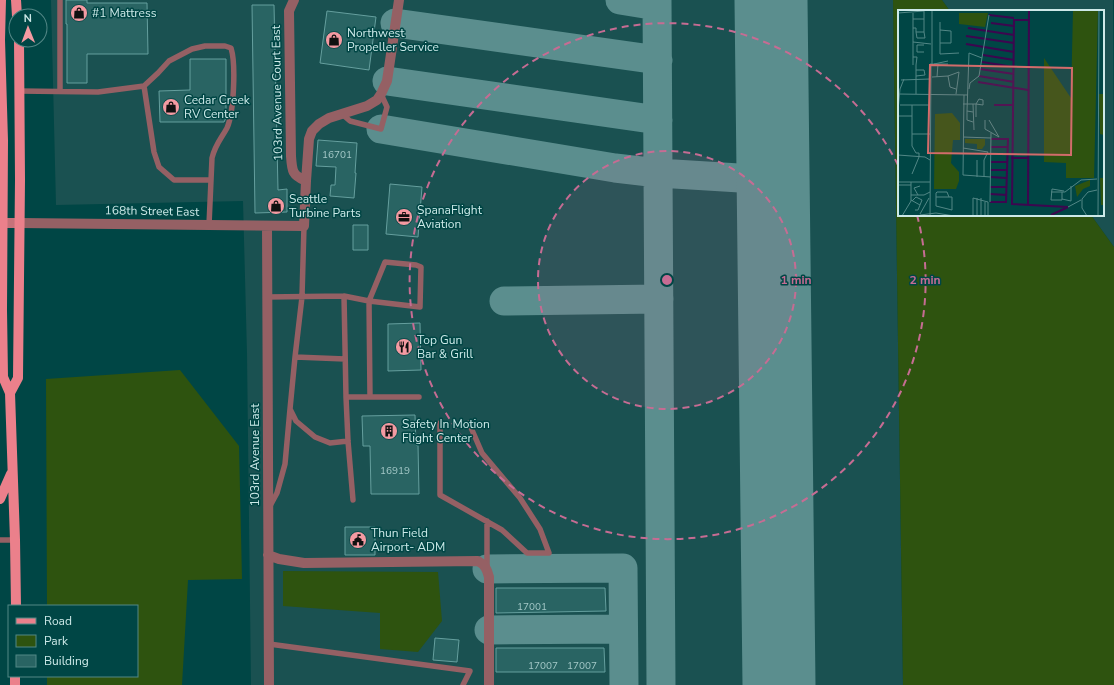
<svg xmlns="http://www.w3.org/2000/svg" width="1114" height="685" viewBox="0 0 1114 685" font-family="'Nunito Sans',sans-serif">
<rect width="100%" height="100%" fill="#004645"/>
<path fill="#1a5151" d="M51,0h842l10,685h-652l-4,-332 -4,-152 -187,4z
M942,0h171l1,247 -23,-32h12v-204h-153z"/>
<path fill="#2e530f" d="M893,0h49l8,11h-51v204h192l23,32v-247v685h-211z
M180,370l59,76 3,133 -54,1 -6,105h-135v-9h90v-70h-90l-1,-227z
M283,571l155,1 4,49 -24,31 -38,-3v-36l-97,-7z"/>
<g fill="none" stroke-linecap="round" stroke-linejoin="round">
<path stroke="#5b8e8e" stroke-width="29" d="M620,0l37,6
M657,0l4,685
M395,23l263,37
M387,81l271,39
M381,129l234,39 43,5 115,7
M504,301l155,-2
M487,569l136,-1 1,117
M489,630l134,-1"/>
<path stroke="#5b8e8e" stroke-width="73" d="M771,0l8,685"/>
</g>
<path fill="#296463" stroke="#659f9e" d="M66,0h21v3h60l1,51h-61v29h-20v-59h-1z
M252,5h22l4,185 9,-1v23l-32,1z
M327,11l49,6 -7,53 -49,-7z
M190,59h36v59l-2,4h-64l-1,-31 31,-1z
M318,140l39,3 -2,30h1l-2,25 -24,-2 1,-11h4l1,-18 -20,-1z
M390,184l32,3 -4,50 -32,-3z
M353,225h15v25h-15z
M420,323l1,47 -33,1v-47z
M415,415l1,30h2l1,49h-48l-1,-48h-7l-1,-30z
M345,527h30v28h-30z
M496,588h109l1,23 -110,2z
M435,638l24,2 -2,22 -24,-2z
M496,648h108l1,24h-109z"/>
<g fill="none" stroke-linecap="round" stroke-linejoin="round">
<path stroke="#956064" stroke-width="5.5" d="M144,86l10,66 5,15 15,13h36
M19,91l79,1 46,-6 14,-13 11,-12 23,-12 13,-3h20l6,2c5,16 3,64 -4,80 -6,11 -12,17 -15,30l-3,67
M60,91v-91
M342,114l8,7 31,8 6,-22 -6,-13
M304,226l-2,71 -7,60 50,2
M344,296l2,101 2,44 5,59
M267,297l77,-1 25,5 16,-39 31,3 5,2 -1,40 -51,-6 1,96
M295,357l-5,52 6,12 19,16 15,6 18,-2
M346,397h73
M440,423v72l62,35 25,23h22l-9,-24 -20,-31 -38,-45 -13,-30
M270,506l7,-13 8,-29 5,-55
M487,521v48
M0,540h15
M269,644l201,27 -7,14"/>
<path stroke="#956064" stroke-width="10" d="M306,181l3,-42 3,-8 7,-7 10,-6 38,-12 10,-6 4,-6 6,-13 12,-81
M19,223l285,3 2,-45c-14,-6 -14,-10 -15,-25l-2,-145 5,-11
M267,226l2,459
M268,555l11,4 25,4 174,-2c7,4 9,8 11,16v108"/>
<path stroke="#c6727a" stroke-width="10" d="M0,223h19"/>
<path stroke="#eb808b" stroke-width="10" d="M1,0l-1,40 3,101 -1,169 1,67 7,16 5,147 1,66
M16,0l1,16
M10,393l8,-15 2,-198 -1,-140
M0,499l11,-25
M15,685v-9"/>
</g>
<circle cx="667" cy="280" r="129" fill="#c66c93" fill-opacity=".12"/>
<g fill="none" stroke="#c66c93" stroke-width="2" stroke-dasharray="7 5">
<circle cx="667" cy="280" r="129"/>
<path d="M917 215A258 258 0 1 1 899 167"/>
</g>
<defs>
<g id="shop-disc" transform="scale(0.9)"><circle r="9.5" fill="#f49aa2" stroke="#004645"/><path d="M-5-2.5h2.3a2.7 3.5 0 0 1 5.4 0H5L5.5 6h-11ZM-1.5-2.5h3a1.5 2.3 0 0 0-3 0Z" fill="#111"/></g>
<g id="office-disc" transform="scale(0.9)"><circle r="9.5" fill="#f49aa2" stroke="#004645"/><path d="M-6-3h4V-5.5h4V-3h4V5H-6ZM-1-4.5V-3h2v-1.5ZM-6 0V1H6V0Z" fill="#111"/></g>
<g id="restaurant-disc" transform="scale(0.9)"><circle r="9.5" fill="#f49aa2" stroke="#004645"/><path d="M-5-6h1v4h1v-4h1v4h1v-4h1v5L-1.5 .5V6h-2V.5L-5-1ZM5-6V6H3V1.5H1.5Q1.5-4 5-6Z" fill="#111"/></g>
<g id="building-disc" transform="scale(0.9)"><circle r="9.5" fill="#f49aa2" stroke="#004645"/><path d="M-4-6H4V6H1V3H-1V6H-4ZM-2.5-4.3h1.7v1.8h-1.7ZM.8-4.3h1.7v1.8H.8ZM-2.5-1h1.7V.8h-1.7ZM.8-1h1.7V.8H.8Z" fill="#111"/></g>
<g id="civic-disc" transform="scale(0.9)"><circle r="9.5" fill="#f49aa2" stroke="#004645"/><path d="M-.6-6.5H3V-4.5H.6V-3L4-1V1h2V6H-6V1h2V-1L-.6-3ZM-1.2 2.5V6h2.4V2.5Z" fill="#111"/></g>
</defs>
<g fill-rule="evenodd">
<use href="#shop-disc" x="79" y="13"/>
<use href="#shop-disc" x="334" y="40"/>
<use href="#shop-disc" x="171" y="107"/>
<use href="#shop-disc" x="276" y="206"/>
<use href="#office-disc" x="404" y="217"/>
<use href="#restaurant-disc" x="404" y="347"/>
<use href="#building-disc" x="389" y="431"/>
<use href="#civic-disc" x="358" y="540"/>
</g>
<g text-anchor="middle" stroke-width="3" stroke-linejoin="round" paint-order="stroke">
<g font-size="10" fill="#a3c8c7">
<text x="337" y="158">16701</text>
<text x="395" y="474">16919</text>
<text x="532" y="610">17001</text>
<text x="543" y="669">17007</text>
<text x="582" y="669">17007</text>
</g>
<g font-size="12" fill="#cce9e8" stroke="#004645" text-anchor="start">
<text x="92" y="17">#1 Mattress</text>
<text x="347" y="37">Northwest<tspan x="347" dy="14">Propeller Service</tspan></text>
<text x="184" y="104">Cedar Creek<tspan x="184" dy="14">RV Center</tspan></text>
<text x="289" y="203">Seattle<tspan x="289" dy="14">Turbine Parts</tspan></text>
<text x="417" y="214">SpanaFlight<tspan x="417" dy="14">Aviation</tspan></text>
<text x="417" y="344">Top Gun<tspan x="417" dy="14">Bar &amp; Grill</tspan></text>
<text x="402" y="428">Safety In Motion<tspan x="402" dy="14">Flight Center</tspan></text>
<text x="371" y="537">Thun Field<tspan x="371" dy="14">Airport- ADM</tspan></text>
</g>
<g font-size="12" fill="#cce9e8" stroke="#004645">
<text transform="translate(277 93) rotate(-91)" y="4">103rd Avenue Court East</text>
<text transform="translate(152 211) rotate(1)" y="4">168th Street East</text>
<text transform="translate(255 455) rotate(-90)" y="4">103rd Avenue East</text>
</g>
</g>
<g transform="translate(898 10)">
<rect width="206" height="206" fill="#004645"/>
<path d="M175,0h25l-4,168h-28v-15l-22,-1v-104l27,40zM61,3h29l-3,14 -26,-3zM201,84h5v41l-4,-1zM54,103l8,10v17h-7l-2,23 8,9v9l-3,8h-22l1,-75zM67,129h20v6l-3,4h-5v-5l-12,-1zM202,168h4v27h-3zM192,170v6l-7,3 -6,8 -2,-11z" fill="#2e530f"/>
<path fill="none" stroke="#3c064f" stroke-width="2" d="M91,5l25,3M131,10h-15l-2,184 56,3 -17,8M93,13l23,3M70,18l46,7M68,26l48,7M68,34l48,8M85,45l31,5M84,52l32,5M82,59l34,5M81,66l35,6M80,72l50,8M96,95h19M93,129h17l-2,63M93,137h17M93,144h17M113,148h17M93,152h17M93,160h17M93,167l15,1M92,177h16M92,184l17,1M92,192h17M130,194l1,-194"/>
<path fill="none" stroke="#528786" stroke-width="1" d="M34,0v55M0,3l26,-2v8M15,9h11v13h-8v-4h-3M42,12v32l19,-1M42,20l11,1v12h-11M18,22l1,6h8l-1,-6M15,32l18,2M26,35h-7v7h7M71,43l-2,58 6,1M71,43l13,5M15,47h4l-1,8M34,54h16M36,54l14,-3M15,55v-52M18,55v29M18,66l9,-1 -1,-5h-8M50,66l2,11 6,2M34,67l16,-1 11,-4 -3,22M39,67l1,-13M3,70l29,-1M71,79l1,-6 9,-7 10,-61M0,84l70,1M66,85l-1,80 28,2M65,94h13l3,-5 4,1v5l-7,-1v13M75,94l1,26M2,95h30M14,95v41l4,7h3v4l-7,17M0,101l2,-22 4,-10M69,101v9l6,2M0,106h14M87,110v9l14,8 -10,-17M14,124h19M65,127l28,1M65,138l25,4 -4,8v17M0,145l27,2 5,3M79,167v-17M0,172h32M0,175h13M153,182h14l16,-12 16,-1M164,182v8h-11l1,-11 12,2M13,185h13l6,-3M20,185l-4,-7 6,-2M38,187h16v13l-16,-4v-13l1,-1h10l2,5M164,189l9,2v-15M13,190l9,5 -2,5h-3M14,191l4,-4 6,3 -2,5M92,192l1,-69M170,197l13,-7M22,204l9,-16M22,205l16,-2 18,3M4,206l9,-15v-19M32,206l1,-153M75,206v-18l15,4v14M79,206v-18M83,206v-18M87,206v-14M189,206l-5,-8v-9l6,-7 9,-2M200,206l1,-206"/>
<path fill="#d26c6b" fill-opacity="0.15" stroke="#d26c6b" stroke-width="2" d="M32,55l142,3 -1,87 -143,-2z"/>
<rect width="206" height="206" fill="none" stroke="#cce9e8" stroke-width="2"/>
</g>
<circle cx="667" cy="280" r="6" fill="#c66c93" stroke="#004645" stroke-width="2"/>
<g font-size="12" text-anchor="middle" font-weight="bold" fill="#c66c93" stroke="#004645" stroke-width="3" stroke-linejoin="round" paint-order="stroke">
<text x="796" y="284">1 min</text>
<text x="925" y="284">2 min</text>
</g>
<rect x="8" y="605" width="130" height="72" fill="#004645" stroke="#528786"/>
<rect x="16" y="618" width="20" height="6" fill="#eb808b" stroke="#528786"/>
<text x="44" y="625" font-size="12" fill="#cce9e8">Road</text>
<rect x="16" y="635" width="20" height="12" fill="#2e530f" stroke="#528786"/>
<text x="44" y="645" font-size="12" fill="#cce9e8">Park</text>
<rect x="16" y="655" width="20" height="12" fill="#296463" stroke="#528786"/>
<text x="44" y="665" font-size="12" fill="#cce9e8">Building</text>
<g transform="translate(28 28) rotate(359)"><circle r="19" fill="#004645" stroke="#528786"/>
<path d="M0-3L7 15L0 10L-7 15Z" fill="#f49aa2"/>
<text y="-6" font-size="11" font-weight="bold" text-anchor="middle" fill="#cce9e8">N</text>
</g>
</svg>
